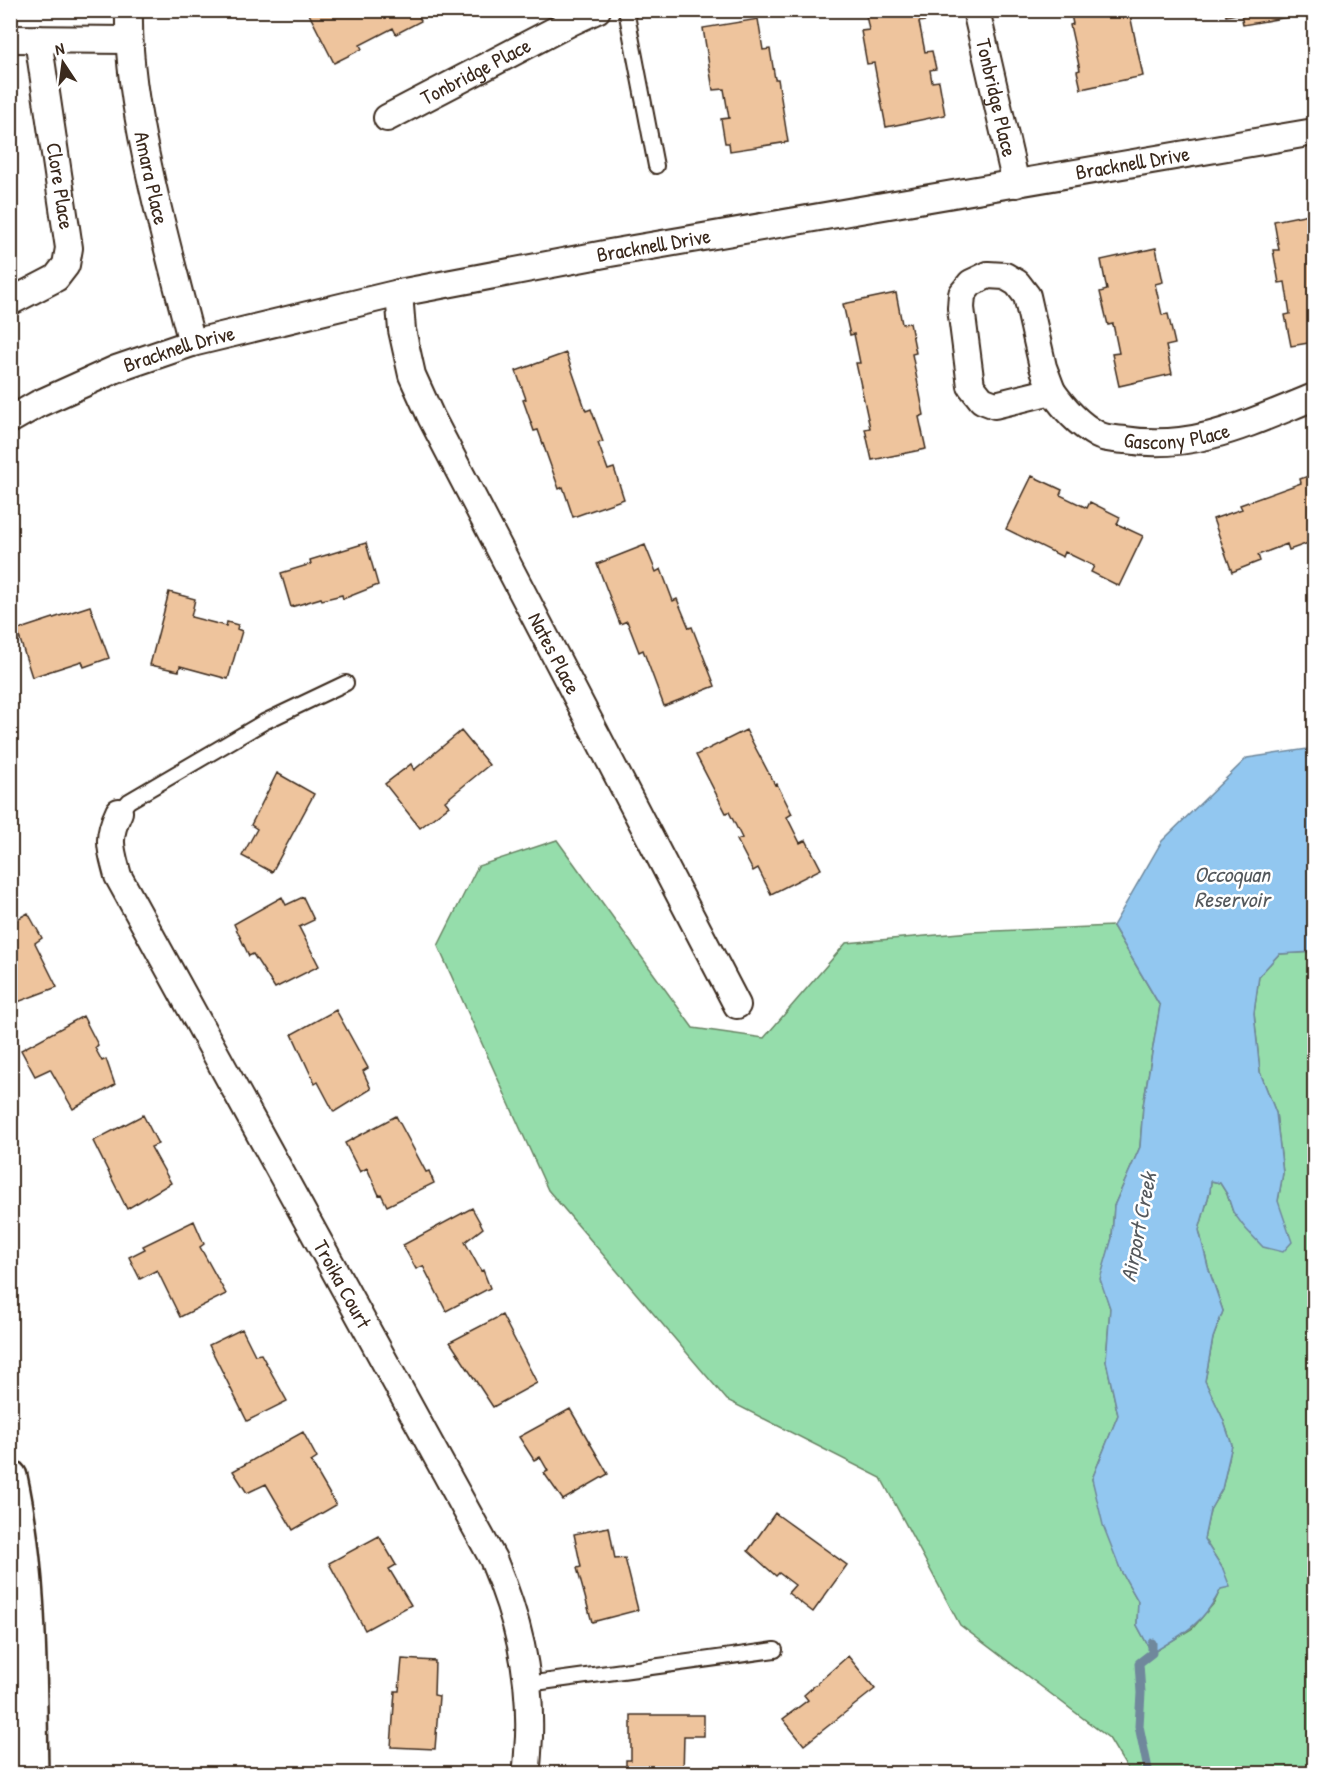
<svg xmlns="http://www.w3.org/2000/svg" width="1325" height="1784" viewBox="0 0 1325 1784" font-family="'Patrick Hand',sans-serif">
<rect width="100%" height="100%" fill="#fff"/>
<filter id="ink" filterUnits="userSpaceOnUse"><feTurbulence type="fractalNoise" baseFrequency=".0167" numOctaves="2"/><feDisplacementMap in="SourceGraphic" scale="12" xChannelSelector="R" yChannelSelector="G"/><feConvolveMatrix kernelMatrix="1 2 1 2 8 2 1 2 1" color-interpolation-filters="sRGB"/></filter>
<g filter="url(#ink)">
<path fill="#95ddab" stroke="#688464" stroke-width="1.5" d="M557,840l136,188 71,10 82,-95 125,-11 142,-6 47,80 -17,100 -3,41 -26,59 -2,32 -11,41 9,29 -4,53 12,54 -26,64 29,92 17,30 -1,24 15,28 41,-25 21,-25 7,-15 2,-19 -19,-30 6,-29 12,-21 10,-44 -9,-26 -18,-38 8,-43 10,-27 -15,-44 -9,-37 11,-39 1,-10 9,2 7,11 6,18 45,-11 5,-28 -7,-60 -16,-41 -6,-59 5,-37 20,-22 35,-2v821h-184l-21,-35 -149,-113 -79,-147 -154,-78 -179,-210 -110,-244 40,-80z"/>
<path fill="#92c7f0" stroke="#6f889c" stroke-width="1.5" d="M1314,748v204l-35,2 -20,22 -5,37 6,59 16,41 7,60 -5,28 14,41 -9,10 -20,-5 -18,-19 -12,-16 -6,-18 -7,-11 -9,-2 -1,10 -11,39 9,37 15,44 -10,27 -8,43 18,38 9,26 -10,44 -12,21 -6,29 19,30 7,18 -9,2c-18,35 -36,44 -69,64l-15,-28 1,-24 -17,-30 -18,-46 -11,-46 26,-64 -12,-54 4,-53 -10,-29 12,-41 2,-32 26,-59 3,-41 17,-100 -47,-80 49,-85 85,-83z"/>
<g fill="none" stroke-linecap="round" stroke-linejoin="round">
<path stroke="#6f889c" stroke-width="9" d="M1149,1774l-10,-48 2,-33 -2,-30 13,-10v-10"/>
</g>
<path fill="#eec49d" stroke="#3b2a1e" stroke-width="1.5" d="M307,10h113l-3,2 4,9 -25,13 -3,-6 -33,17 2,4 -28,14z
M865,10h57l3,11 -6,1 6,30 7,-1 4,18 -6,1 2,12 7,-1 6,34 -59,12 -12,-64 -7,1 -6,-33 8,-1z
M1070,10h59l14,66 -62,13 -4,-18 3,-1 -10,-45 3,-1z
M1225,10h63l1,7 -46,8 -2,-12 -15,3z
M758,19l5,31 7,-1 5,30h3l10,63 -58,9 -1,-8h-4l-4,-24 8,-1 -5,-29 -11,1 -10,-62z
M1314,213v129l-23,4 -6,-31 5,-1 -5,-32 -6,1 -6,-33h6l-5,-29z
M1156,248l7,34 -8,2 7,31 6,-1 7,30 -9,2 6,28 -53,12 -7,-32 7,-1 -6,-29 -5,1 -8,-33 7,-2 -6,-30z
M896,293l6,31 8,-1 6,30 -4,1 12,61 -5,2 7,32 -54,11 -7,-31 5,-1 -14,-65h4l-6,-29 -4,1 -7,-31z
M566,353l20,58 5,-2 12,33 -5,1 10,27 6,-2 10,31 -51,18 -10,-30 -4,2 -21,-59 -4,1 -11,-31 3,-1 -10,-28z
M1314,474v67l-25,9 -2,-6 -29,11 2,6 -28,11 -19,-53 29,-10 -2,-4 61,-22 -1,-4z
M1032,476l30,14 -2,5 27,13 3,-6 30,15 -3,7 26,12 -24,50 -28,-14 3,-6 -29,-14 -2,5 -57,-28z
M366,543l12,42 -35,14 -1,-4 -20,5 -1,-2 -30,9 -10,-34 30,-9 -1,-4z
M645,545l11,27 5,-3 12,32 4,-2 12,29 3,-1 23,59 -51,20 -21,-56 -4,2 -12,-31 -7,3 -23,-60z
M169,592l26,7 -4,18 35,9 1,-4 11,3 -1,4 5,2 -14,48 -48,-13 -1,5 -29,-6z
M90,606l19,52 -25,9 -2,-6 -50,16 -15,-47z
M746,730l29,55 2,-1 15,30 -5,3 13,26 6,-3 15,29 -50,25 -13,-26 -5,3 -16,-31 5,-2 -13,-26 -3,1 -30,-58z
M461,731l28,34 -44,36 4,5 -29,22 -35,-44 26,-20 3,6z
M277,773l37,21 -42,78 -30,-16 15,-27 -6,-4z
M282,897l4,8 17,-8 11,23 -15,7 20,39 -44,22 -22,-34 -4,2 -15,-32z
M28,913l14,25 -7,5 22,44 -47,18v-82z
M336,1010l32,58 -5,3 8,18 -37,23 -16,-30 -3,2 -23,-50z
M83,1016l15,29 -3,3 7,13 4,-2 9,26 -42,24 -23,-40 -15,7 -14,-26z
M143,1115l15,29 -7,3 20,36 -44,26 -34,-68z
M396,1116l30,56 3,-1 5,12 -47,23 -6,-12 -2,1 -12,-27 -7,4 -15,-29z
M472,1208l11,20 -18,14 16,29 2,-1 7,18 -44,23 -23,-45 -7,3 -13,-24z
M194,1221l10,23 -4,3 26,47 -46,23 -23,-47 -17,9 -11,-22 16,-8 -2,-3z
M502,1315l35,68 -44,24 -43,-65z
M242,1329l13,26 6,-1 26,47 -40,20 -38,-76z
M570,1409l38,65 -45,26 -19,-27 4,-2 -8,-14 -6,3 -15,-23z
M303,1432l14,26 -6,4 25,43 -43,25 -27,-46 -19,9 -14,-22z
M775,1513l72,52 -34,47 -25,-19 7,-8 -16,-12 -3,3 -28,-25z
M609,1527l6,32 10,-1 13,52 -46,12 -15,-54 4,-1 -7,-33z
M379,1536l17,29 -7,4 22,36 -46,25 -36,-67z
M848,1656l27,33 -71,56 -21,-26 25,-19 -4,-5z
M402,1659l33,2 -1,34 5,1 -4,53 -44,-2 4,-56h4z
M631,1715h73v21h-20l-1,38h-57v-14h5z"/>
<g fill="none" stroke-linecap="round" stroke-linejoin="round">
<g stroke="#3b2a1e" stroke-width="18">
<path id="lane" d="M626,10l30,156
M119,812l10,-11 135,-79 82,-39
M528,1684l247,-34"/>
</g>
<g stroke="#3b2a1e" stroke-width="30">
<g id="street">
<path id="s1" d="M129,10c-1,50 7,98 17,146 13,63 30,124 46,187"/>
<path id="s2" d="M976,10l40,174"/>
<path d="M10,39l118,1"/>
<path id="s3" d="M387,118l184,-96 26,-12"/>
<path d="M988,275l17,1 12,7 10,13 16,71 9,24 -57,14 -13,-5 -11,-14 -10,-78 1,-14 9,-11z"/>
<path id="s4" d="M399,293l3,37 10,45 19,42 306,588"/>
<path d="M10,302l46,-24 10,-13 3,-17 -31,-209"/>
<path id="s5" d="M1052,391c13,18 26,33 46,44 7,4 18,4 27,5 70,11 126,-18 189,-43"/>
<path id="s6" d="M10,420l28,-16 78,-35 76,-26 207,-50 211,-40 704,-121"/>
<path id="s7" d="M119,812c-13,27 -8,37 -1,64l375,683c25,60 38,112 36,178 -1,12 -1,24 -3,37"/>
</g>
</g>
<g stroke="#3b2a1e" stroke-width="38">
<path id="secondary" d="M10,1477c21,97 19,197 21,297"/>
</g>
<use href="#lane" stroke="#fff" stroke-width="14"/>
<use href="#street" stroke="#fff" stroke-width="26"/>
<use href="#secondary" stroke="#fff" stroke-width="33"/>
</g>
</g>
<g text-anchor="middle" stroke-width="5" stroke-linejoin="round" paint-order="stroke">
<g font-size="21" fill="#3b2a1e" stroke="#fff">
<text dy="7" stroke="none"><textPath href="#s3" startOffset="100">Tonbridge Place</textPath></text>
<text dy="7" stroke="none"><textPath href="#s2" startOffset="90">Tonbridge Place</textPath></text>
<text dy="7" stroke="none"><textPath href="#s6" startOffset="1156">Bracknell Drive</textPath></text>
<text dy="7" stroke="none"><textPath href="#s1" startOffset="170">Amara Place</textPath></text>
<text transform="translate(60 186) rotate(81)" y="7">Clore Place</text>
<text dy="7" stroke="none"><textPath href="#s6" startOffset="670">Bracknell Drive</textPath></text>
<text dy="7" stroke="none"><textPath href="#s6" startOffset="184">Bracknell Drive</textPath></text>
<text dy="7" stroke="none"><textPath href="#s5" startOffset="144">Gascony Place</textPath></text>
<text dy="7" stroke="none"><textPath href="#s4" startOffset="396">Nates Place</textPath></text>
<text dy="7" stroke="none"><textPath href="#s7" startOffset="532">Troika Court</textPath></text>
</g>
<g font-size="22" font-style="italic" fill="#55595d" stroke="#fff">
<text x="1232" y="882">Occoquan<tspan x="1232" dy="25">Reservoir</tspan></text>
<text transform="translate(1138 1227) rotate(-79)" y="8">Airport Creek</text>
</g>
</g>
<rect width="1325" height="1784" fill="none" stroke="#fff" stroke-width="36"/>
<rect x="18" y="18" width="1289" height="1748" fill="none" stroke="#3b2a1e" stroke-width="2" filter="url(#ink)"/>
<g transform="translate(63 63) rotate(347)" stroke="#ffffff" stroke-width="4.5" paint-order="stroke">
<path d="M0-4.5L10 22L0 15L-10 22Z" fill="#3b2a1e"/>
<text y="-9" font-size="16" font-weight="bold" text-anchor="middle" fill="#3b2a1e">N</text>
</g>
</svg>
